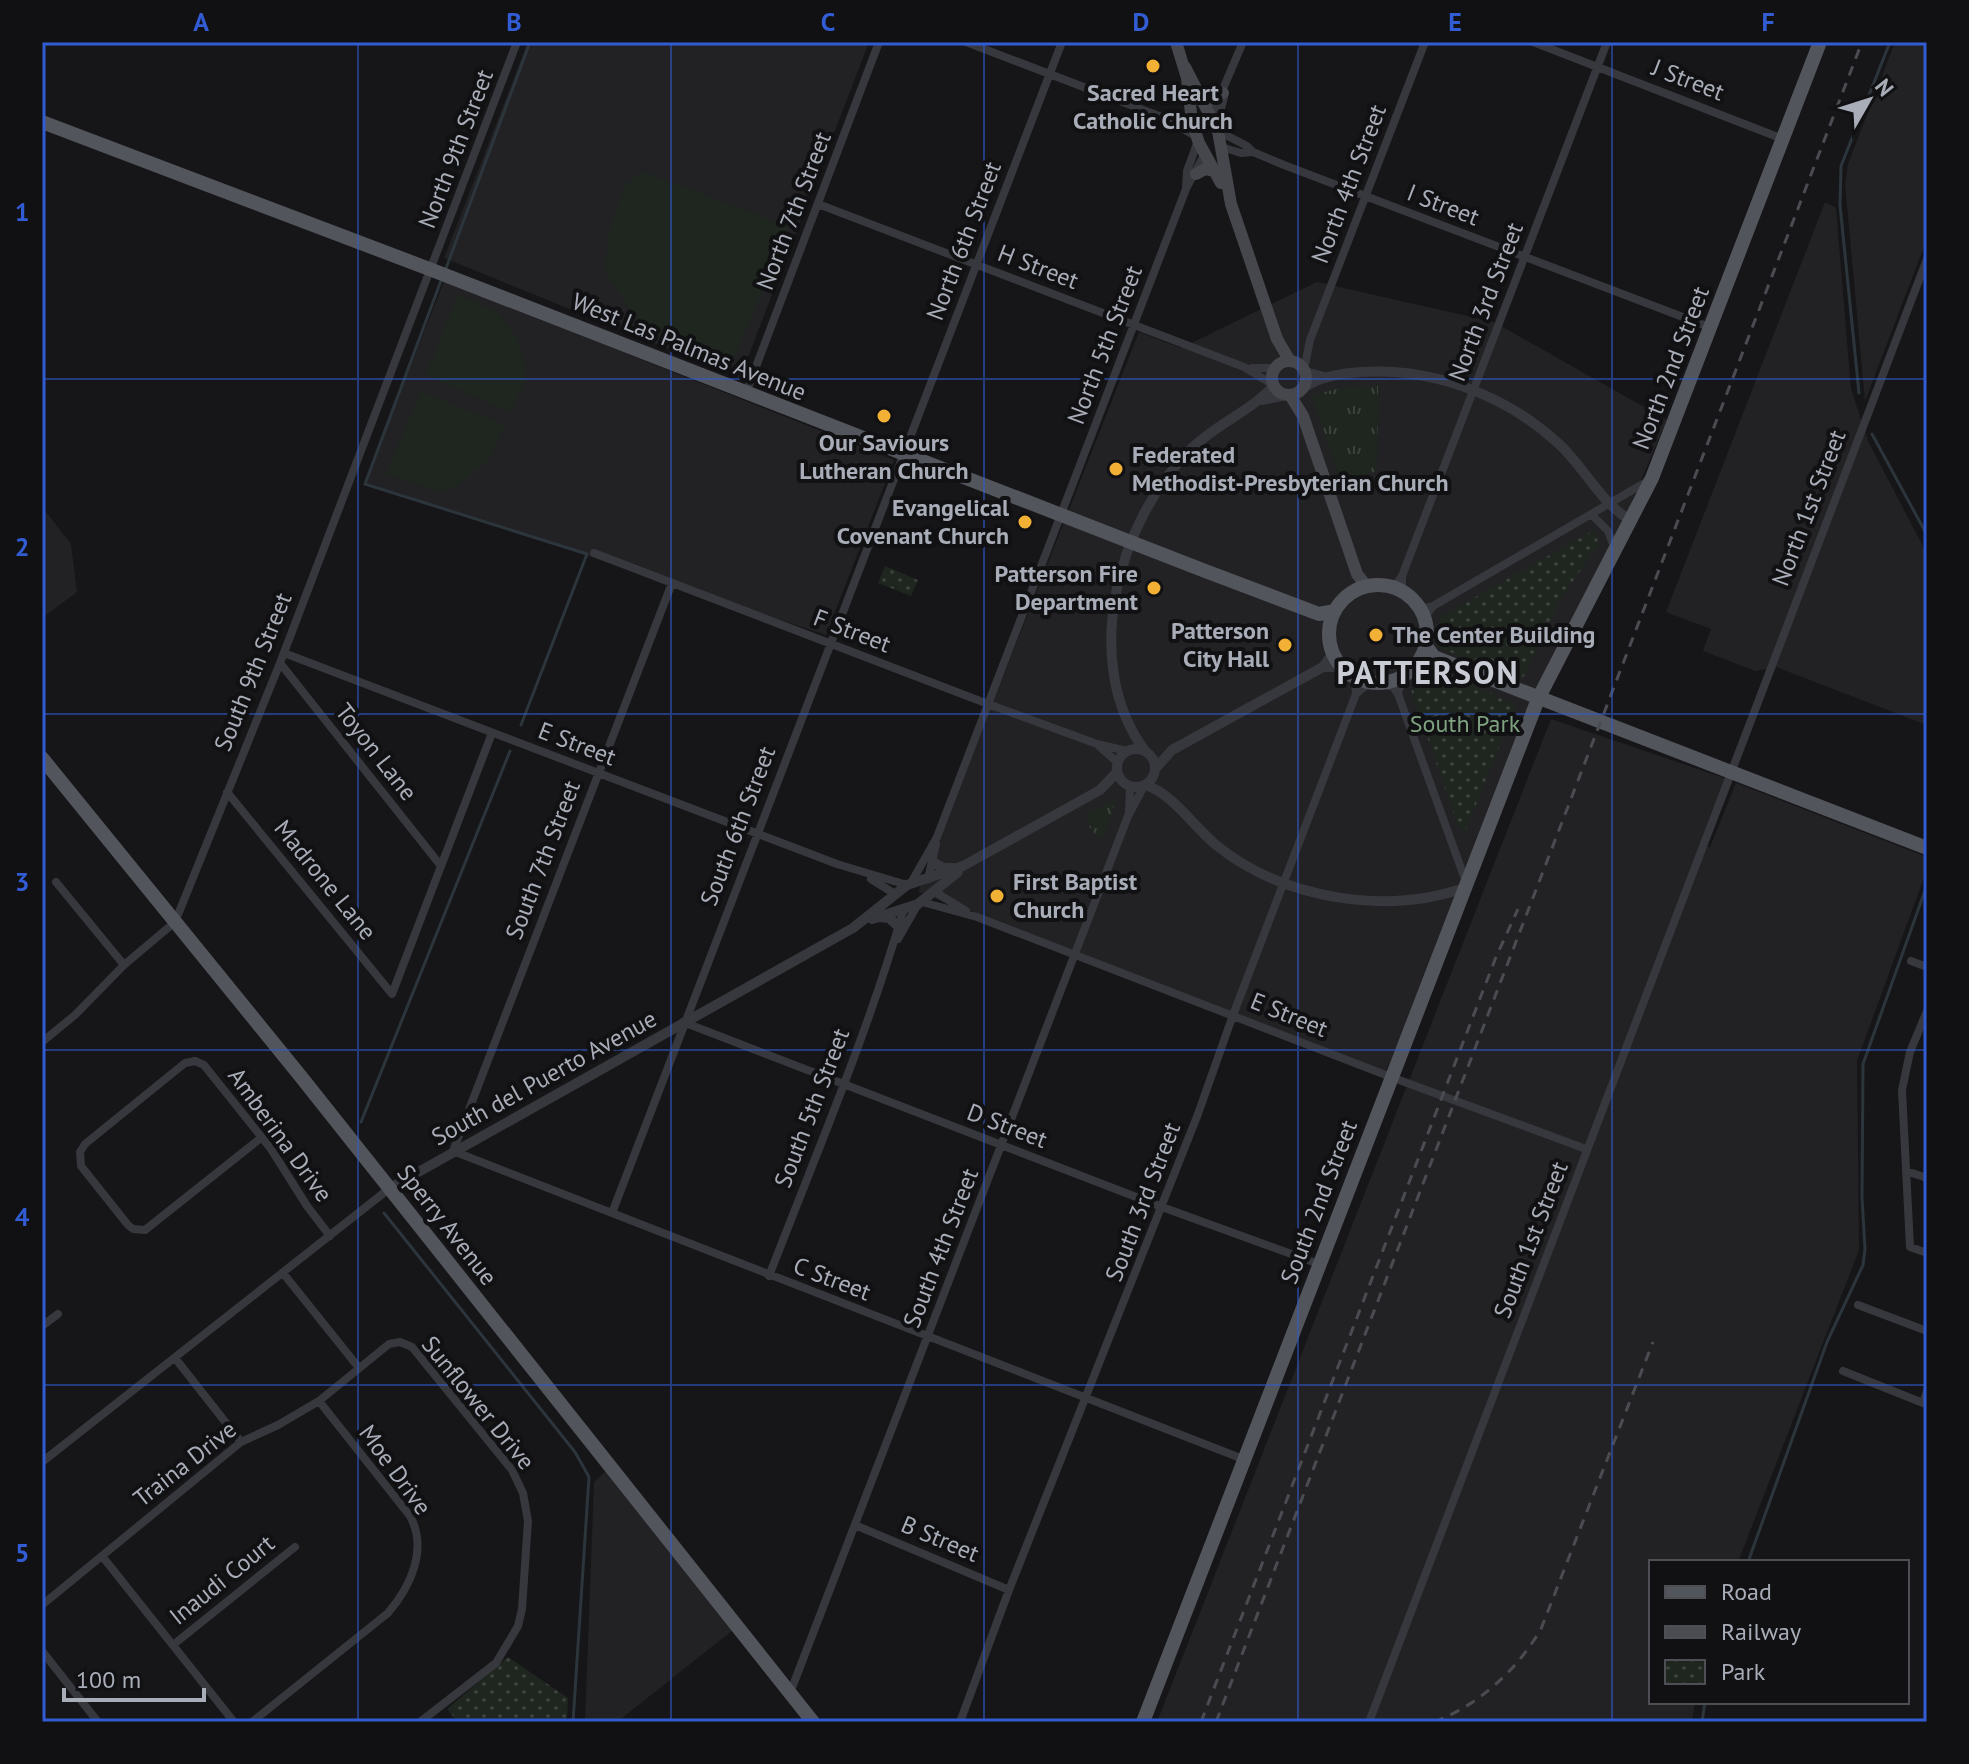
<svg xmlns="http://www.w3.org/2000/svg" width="1969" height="1764" viewBox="0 0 1969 1764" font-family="'PT Sans',sans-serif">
<defs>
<pattern id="grass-tufts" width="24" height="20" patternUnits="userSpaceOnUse" patternTransform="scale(2)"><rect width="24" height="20" fill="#1e261f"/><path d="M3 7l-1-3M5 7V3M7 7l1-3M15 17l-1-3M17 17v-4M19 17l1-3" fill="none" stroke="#3c433d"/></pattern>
<pattern id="park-dots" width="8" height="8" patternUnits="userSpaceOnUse" patternTransform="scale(2)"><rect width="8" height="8" fill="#1e261f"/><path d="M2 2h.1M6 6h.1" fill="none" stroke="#3c433d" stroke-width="1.8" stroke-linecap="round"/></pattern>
</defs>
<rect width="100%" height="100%" fill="#161618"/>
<path fill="#222225" d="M528,42h341l-129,336 -296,-120z
M1895,42h32v197l-62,162 -20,-217 3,-20z
M1825,202l11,6 15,181 17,52 59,113v162l-3,8 -148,-57 -21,4 -52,-20 8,-22 -45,-17z
M444,281l450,179 -68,175 -461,-153z
M1317,282l177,40 173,98 -281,651 -468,-179 221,-560 42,16z
M42,507l29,37 6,48 -35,26z
M1551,719l182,62 -27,66h4l26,-64 191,74v12l-70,192 2,189 -121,312h-87v140h44l-3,20h-535z
M606,1471l127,159 -116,92h-32l9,-240z"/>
<path fill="url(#grass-tufts)" d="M1378,386l-1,85 -35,12 -30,-88 33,-8z
M1117,798l-15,40c-10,-4 -14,-12 -16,-23z"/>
<path fill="url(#park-dots)" d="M1594,530l5,14 -38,54 -38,80 -84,-30 1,-31z
M885,566l33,14 -7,16 -33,-13z
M1433,666l83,39 -51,127 -6,-4 -48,-138z
M508,1657l60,41 -1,24h-109l-11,-13z"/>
<path fill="#1e261f" d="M642,171l148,56 -60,140 -44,-12 -47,-32 -34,-51 4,-41 17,-46z
M458,294l40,19 21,27 8,37 -17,35 -84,-37z
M421,392l84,33 -16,35 -30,25 -19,6 -54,-18z"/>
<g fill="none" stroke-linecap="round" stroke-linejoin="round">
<path stroke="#2c353c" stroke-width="3" d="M445,271l85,-229
M442,278l-77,206 222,70 -66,171
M1859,393l-19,-188 1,-39 49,-124
M1872,434l55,101
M361,1122l149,-371
M384,1213l191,239 14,25 -16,245
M1748,1562l79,-220 36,-77 2,-16 -3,-52 1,-133 64,-179
M1702,1722l3,-20"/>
<path stroke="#37383d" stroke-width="8" d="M966,42l201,77 25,3
M1533,42l250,97
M1211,117l32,-75
M1168,120l29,17
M1216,128l8,-31
M1218,131l29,15 6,6 31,13 425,162
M1221,147l20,6 12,-1
M1186,188l1,-17 11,-30
M818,204l426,163 28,17
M1252,368h22
M1304,370l6,-30 115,-298
M746,393l133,-351
M1592,515l16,16 7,18
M594,553l394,151 109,40 30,7
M1402,576v16
M672,583l-219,568 790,308
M1390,587l7,-4 5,-7 205,-534
M1418,605l8,3 6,-2
M1424,618l9,-12 215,-125
M284,653l553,211 70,21
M280,663l161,203
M1384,684l9,3 5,7 68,188
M1357,693l12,-10
M1398,693l5,-16
M1098,745l20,18
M227,792l165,202 100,-261
M1129,811l1,-24
M871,879l24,15
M928,879l8,-35
M56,882l68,83
M911,883l26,-46 249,-648 19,-36
M935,892l31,19
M922,902l55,15 414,160 195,72
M898,939l20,-35
M1911,961l16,6
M1927,1011l-17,41 -8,38 8,157 17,6
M683,1022l479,185 157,57
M42,1042l33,-27 49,-50 51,-43 105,-259 237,-621
M262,1137l-117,93 -12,-1 -5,-4 -47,-59 -1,-14 5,-8 100,-81 10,-2 9,4 67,84 36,57 23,30
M1906,1171l21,7
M612,1213l450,-1171
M283,1273l76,95
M769,1276c47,-122 99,-243 135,-368
M1858,1305l69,26
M42,1326l16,-12
M175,1358l66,84
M1843,1371l80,32 4,-12
M42,1462l348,-274
M855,1525l154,65
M102,1556l132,166
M42,1605l199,-163 37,-17 41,-24 70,-57 11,-2 12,5 100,123 11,23 5,28 -6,88 -4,17 -22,37 -76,59
M173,1645l122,-98
M42,1651l56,71
M790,1693l338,-877 16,-30
M252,1722l136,-109c23,-27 40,-64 22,-97l-91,-115
M960,1722l49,-132 189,-476 35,-99 123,-321 -1,-16
M1369,1722l558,-1463"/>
<path stroke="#37383d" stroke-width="10" d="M1305,372l19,5
M1303,388c18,-12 39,-15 59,-16 72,-4 144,23 197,72 25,23 42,59 71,76
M1262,400l24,-5
M1323,667h19
M1117 768a19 19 0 1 1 38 0a19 19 0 1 1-38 0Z
M1145,751c-66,-89 -27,-230 46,-302 25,-25 62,-39 82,-63
M1156,768l16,-18 151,-83 10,-14
M1146,785c28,10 47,41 70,60 67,54 170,71 251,42
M933,862l10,6h10
M879,917l10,1 9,8
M872,919l46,-15 40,-32
M390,1188l463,-260 54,-43 56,-19 137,-76 17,-18"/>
<path stroke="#45474d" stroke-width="12" d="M1176,42l11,36 5,44 7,21 22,40
M1185,67l33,64 13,73 46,135 13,22
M1200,100h10l13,-7
M1196,174l9,-5 11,2
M1272 378a17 17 0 1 1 34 0a17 17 0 1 1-34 0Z
M1290,395l13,21 54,158 10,13"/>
<path stroke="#53555c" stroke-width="14" d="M42,122l390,148 768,299 119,45 16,-3
M1329 634a49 49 0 1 1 98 0a49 49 0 1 1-98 0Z
M1426,646l8,11 493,191
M42,758l260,320 511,644
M1143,1722l395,-1023 114,-221 168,-436"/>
<path stroke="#4a4c52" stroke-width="3" stroke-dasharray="10 8" stroke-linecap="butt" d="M1201,1722l295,-765 22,-48
M1216,1722l646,-1680
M1434,1722c45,-17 83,-52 107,-93l112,-287"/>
</g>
<path fill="none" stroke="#325cd3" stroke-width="2" stroke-opacity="0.55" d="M358,42v1680M671,42v1680M984,42v1680M1298,42v1680M1612,42v1680M42,379h1885M42,714h1885M42,1050h1885M42,1385h1885"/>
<g fill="#f2b134" stroke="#111113" stroke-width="3">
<circle cx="1153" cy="66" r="8"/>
<circle cx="884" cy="416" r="8"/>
<circle cx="1116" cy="469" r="8"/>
<circle cx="1025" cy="522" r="8"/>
<circle cx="1154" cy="588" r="8"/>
<circle cx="1376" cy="635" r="8"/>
<circle cx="1285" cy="645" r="8"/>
<circle cx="997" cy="896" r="8"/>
</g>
<g text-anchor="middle" stroke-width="8" stroke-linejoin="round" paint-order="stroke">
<g font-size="24" fill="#a8adb8" stroke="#111113">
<text transform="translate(1688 80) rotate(21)" y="8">J Street</text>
<text transform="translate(456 149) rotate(-69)" y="8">North 9th Street</text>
<text transform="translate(1349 184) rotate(-69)" y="8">North 4th Street</text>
<text transform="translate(1443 205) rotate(21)" y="8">I Street</text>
<text transform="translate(794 211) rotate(-69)" y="8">North 7th Street</text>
<text transform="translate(964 241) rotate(-69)" y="8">North 6th Street</text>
<text transform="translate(1038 267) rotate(21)" y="8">H Street</text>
<text transform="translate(1486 302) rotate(-69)" y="8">North 3rd Street</text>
<text transform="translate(1105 345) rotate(-69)" y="8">North 5th Street</text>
<text transform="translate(689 347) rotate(22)" y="8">West Las Palmas Avenue</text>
<text transform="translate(1671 368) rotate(-69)" y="8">North 2nd Street</text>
<text transform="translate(1809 508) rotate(-69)" y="8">North 1st Street</text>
<text transform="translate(852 631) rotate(21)" y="8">F Street</text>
<text transform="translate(253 672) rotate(-68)" y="8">South 9th Street</text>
<text transform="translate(577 744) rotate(21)" y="8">E Street</text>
<text transform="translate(376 752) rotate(52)" y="8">Toyon Lane</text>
<text transform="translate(738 826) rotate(-69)" y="8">South 6th Street</text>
<text transform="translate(543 860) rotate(-69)" y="8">South 7th Street</text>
<text transform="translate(325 880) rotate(51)" y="8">Madrone Lane</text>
<text transform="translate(1289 1015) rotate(22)" y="8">E Street</text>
<text transform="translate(544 1078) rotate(-29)" y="8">South del Puerto Avenue</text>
<text transform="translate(812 1108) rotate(-69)" y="8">South 5th Street</text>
<text transform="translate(1007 1126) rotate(21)" y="8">D Street</text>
<text transform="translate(280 1135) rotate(54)" y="8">Amberina Drive</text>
<text transform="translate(1143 1202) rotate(-69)" y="8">South 3rd Street</text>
<text transform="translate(1319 1202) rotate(-69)" y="8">South 2nd Street</text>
<text transform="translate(447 1225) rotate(52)" y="8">Sperry Avenue</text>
<text transform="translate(1531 1240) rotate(-69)" y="8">South 1st Street</text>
<text transform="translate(941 1248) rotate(-69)" y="8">South 4th Street</text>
<text transform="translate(832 1279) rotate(21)" y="8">C Street</text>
<text transform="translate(478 1403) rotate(51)" y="8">Sunflower Drive</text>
<text transform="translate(185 1464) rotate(-38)" y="8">Traina Drive</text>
<text transform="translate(395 1470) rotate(54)" y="8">Moe Drive</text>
<text transform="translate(940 1539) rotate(23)" y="8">B Street</text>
<text transform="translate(222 1580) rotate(-39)" y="8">Inaudi Court</text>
</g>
<g font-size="24" font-weight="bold" fill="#a8adb8" stroke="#111113" text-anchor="start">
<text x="1153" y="101" text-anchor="middle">Sacred Heart<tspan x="1153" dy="28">Catholic Church</tspan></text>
<text x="884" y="451" text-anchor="middle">Our Saviours<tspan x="884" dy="28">Lutheran Church</tspan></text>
<text x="1132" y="463">Federated<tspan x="1132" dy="28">Methodist-Presbyterian Church</tspan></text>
<text x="1009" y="516" text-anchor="end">Evangelical<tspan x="1009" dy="28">Covenant Church</tspan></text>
<text x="1138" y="582" text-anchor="end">Patterson Fire<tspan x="1138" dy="28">Department</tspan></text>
<text x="1269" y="639" text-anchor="end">Patterson<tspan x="1269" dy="28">City Hall</tspan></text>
<text x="1392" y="643">The Center Building</text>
<text x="1013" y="890">First Baptist<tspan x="1013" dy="28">Church</tspan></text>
</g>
<g font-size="24" fill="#7fa381" stroke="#111113">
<text x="1465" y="732">South Park</text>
</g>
<g font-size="32" font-weight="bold" letter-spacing="2" fill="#c9ccd4" stroke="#111113">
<text x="1428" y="684">PATTERSON</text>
</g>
</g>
<rect width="1969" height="1764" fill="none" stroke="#111113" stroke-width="88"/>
<rect x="1649" y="1560" width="260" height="144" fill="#111113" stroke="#4d4f55" stroke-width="2"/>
<rect x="1665" y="1586" width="40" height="12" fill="#53555c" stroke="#4d4f55" stroke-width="2"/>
<text x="1721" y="1600" font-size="24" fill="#a8adb8">Road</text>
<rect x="1665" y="1626" width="40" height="12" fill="#4a4c52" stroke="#4d4f55" stroke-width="2"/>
<text x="1721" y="1640" font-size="24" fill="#a8adb8">Railway</text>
<rect x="1665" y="1660" width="40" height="24" fill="url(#park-dots)" stroke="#4d4f55" stroke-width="2"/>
<text x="1721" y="1680" font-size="24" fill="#a8adb8">Park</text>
<g transform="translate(1869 100) rotate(51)" stroke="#111113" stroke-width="6" paint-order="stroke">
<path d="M0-6L14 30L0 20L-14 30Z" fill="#a8adb8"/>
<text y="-12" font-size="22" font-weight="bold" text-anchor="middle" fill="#a8adb8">N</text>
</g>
<path d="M64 1688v12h140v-12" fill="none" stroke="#a8adb8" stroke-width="4"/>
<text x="76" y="1688" font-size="24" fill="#a8adb8" stroke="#111113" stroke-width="6" paint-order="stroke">100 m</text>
<rect x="44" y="44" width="1881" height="1676" fill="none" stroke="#325cd3" stroke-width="3"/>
<g font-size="26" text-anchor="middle" font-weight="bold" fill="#325cd3">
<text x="201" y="31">A</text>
<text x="514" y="31">B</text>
<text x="828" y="31">C</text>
<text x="1141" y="31">D</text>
<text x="1455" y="31">E</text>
<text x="1768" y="31">F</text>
<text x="22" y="221">1</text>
<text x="22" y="556">2</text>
<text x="22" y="891">3</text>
<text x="22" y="1226">4</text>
<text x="22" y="1562">5</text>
</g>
</svg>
